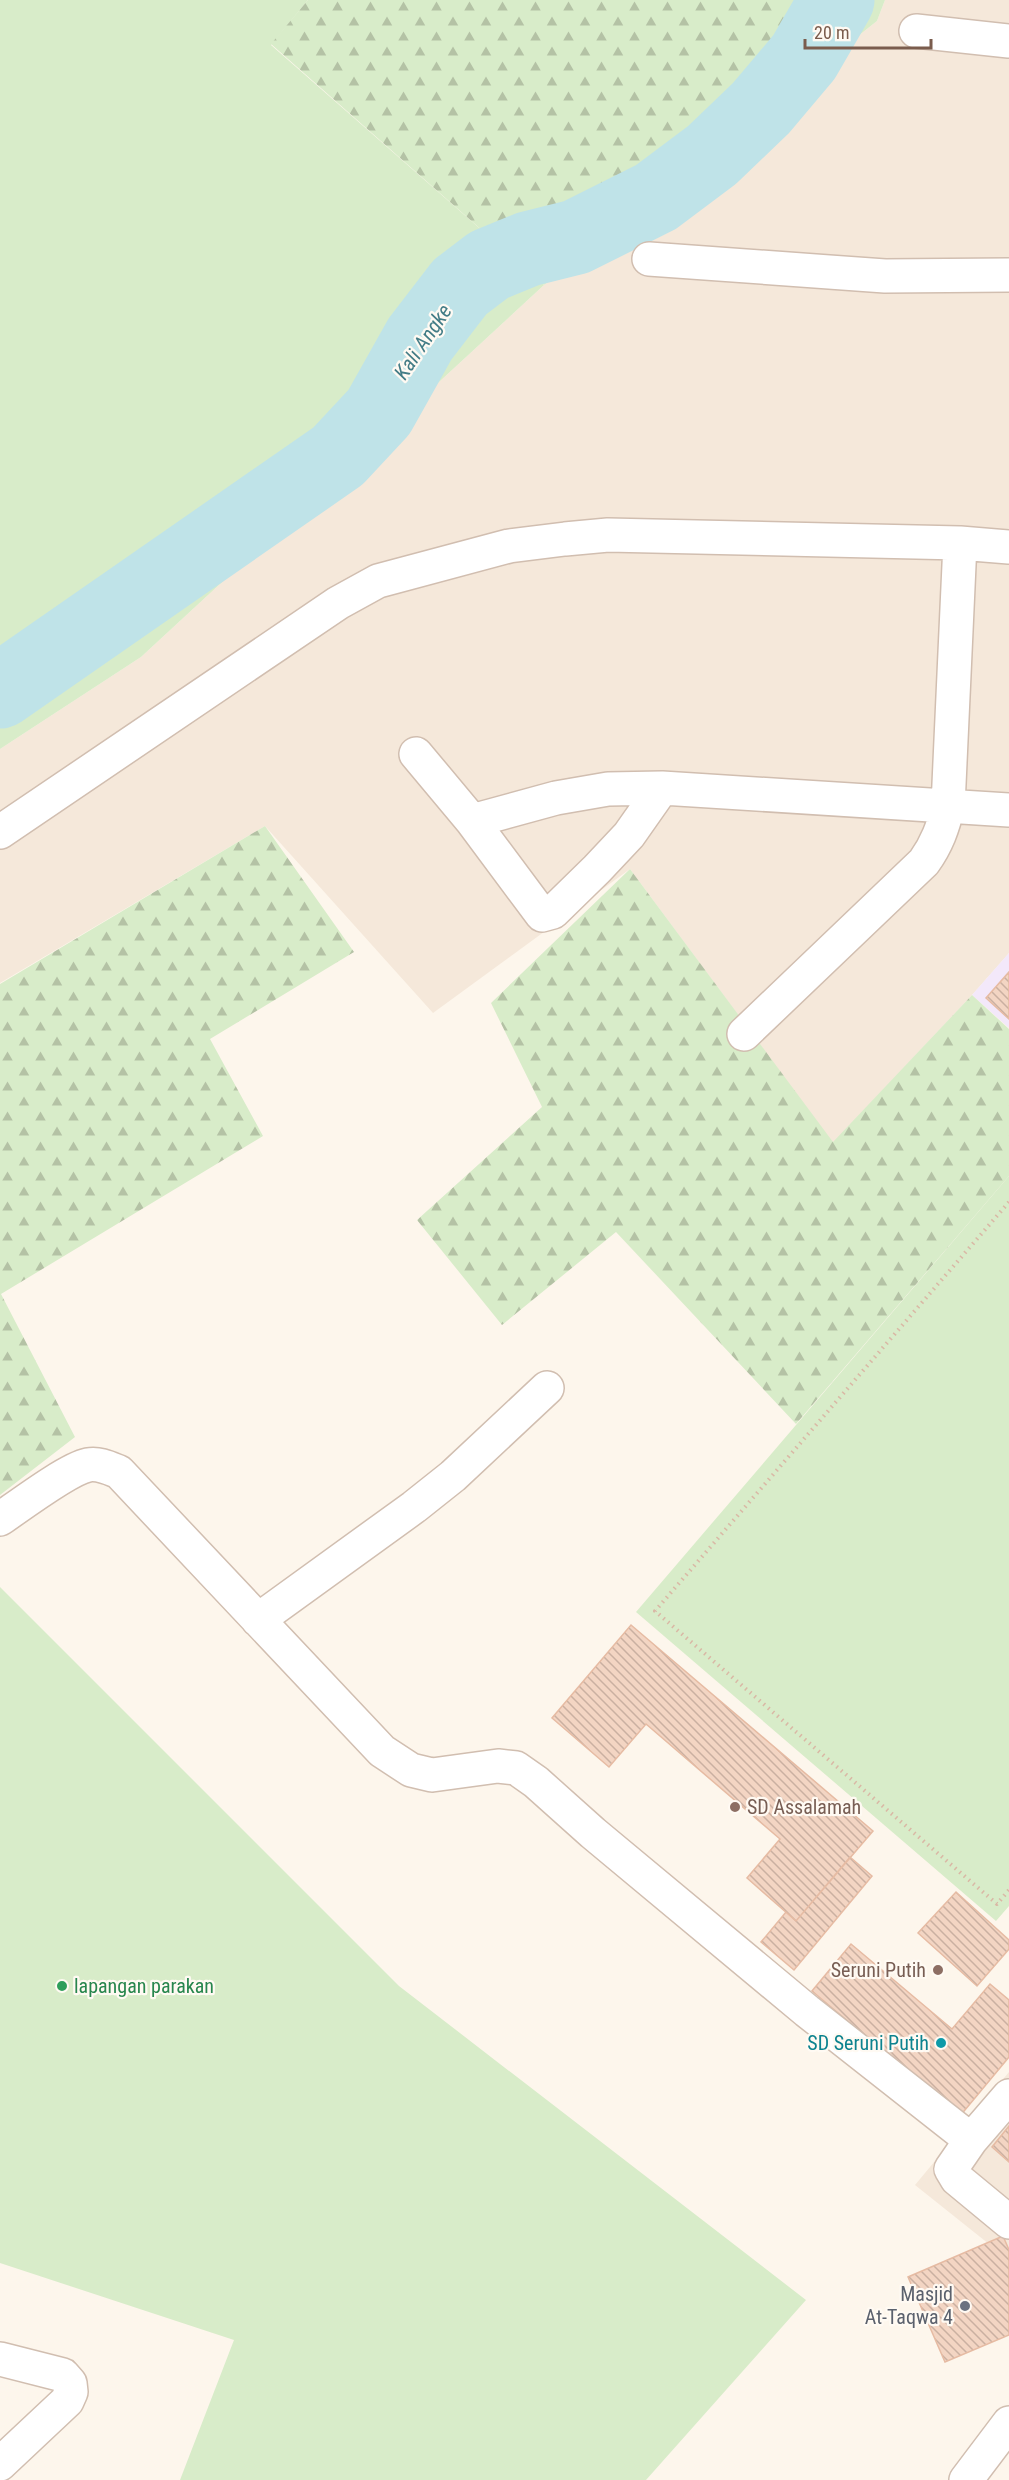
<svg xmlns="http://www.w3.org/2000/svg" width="1009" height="2480" viewBox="0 0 1009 2480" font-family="'Roboto Condensed',sans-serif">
<defs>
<pattern id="forest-firs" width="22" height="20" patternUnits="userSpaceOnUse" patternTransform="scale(1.5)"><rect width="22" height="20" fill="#d8ecc9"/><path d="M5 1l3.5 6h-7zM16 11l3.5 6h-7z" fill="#b4c2a5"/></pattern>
<pattern id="building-back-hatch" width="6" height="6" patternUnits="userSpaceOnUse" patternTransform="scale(1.5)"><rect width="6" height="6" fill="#f3d5c3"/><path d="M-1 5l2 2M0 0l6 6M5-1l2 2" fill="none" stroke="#cab0a1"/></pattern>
</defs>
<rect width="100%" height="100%" fill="#fdf6ec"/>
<path fill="#f5e8da" d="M885,0h124v953l-37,42 -139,148 -203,-274 -197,144 -168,-187 -265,157v-234l141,-92 403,-372 333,-264z
M1009,2072v188l-94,-75z"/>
<path fill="#f3e8fa" d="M1009,953v75l-37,-33z"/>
<path fill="#d8ecc9" d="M0,0h308l-37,45 273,240 -403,372 -141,92z
M1009,1176v730l-13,15 -360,-309z
M0,1587l399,399 407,314 -160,180h-466l54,-140 -234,-77z"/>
<path fill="url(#forest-firs)" d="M308,0h577l-8,21 -333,264 -273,-241z
M265,826l89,126 -144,87 53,97 -262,158 74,143 -75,58v-511z
M630,869l203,273 139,-147 37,34v147l-213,248 -180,-192 -114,93 -85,-105 125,-113 -51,-104z"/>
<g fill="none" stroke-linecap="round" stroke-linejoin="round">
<path stroke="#bfe3e8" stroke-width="75" d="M0,691l338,-235 41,-44 41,-73 40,-52 29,-22 39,-16 48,-12 80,-40 56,-42 49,-47 43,-51 33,-57"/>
</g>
<path fill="url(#building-back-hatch)" stroke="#e6bba3" stroke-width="1.5" d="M1009,972v47l-23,-21z
M631,1625l242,206 -77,90 -49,-43 33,-39 -134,-115 -37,43 -57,-49z
M850,1857l22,19 -78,94 -33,-28 25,-30 10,9z
M956,1892l53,48v9l-32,37 -59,-53z
M851,1944l101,85 38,-45 19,16v57l-49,59 -148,-125z
M1009,2126v36l-17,-15z
M1003,2236l6,14v85l-64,27 -37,-85z"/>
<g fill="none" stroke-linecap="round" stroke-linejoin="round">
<g stroke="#d1beb0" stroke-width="36">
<path id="minor" d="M916,31l93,10
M649,259l236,17 124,-1
M416,754l56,67 70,94 11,-3 44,-43 32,-34 33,-47
M472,821l84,-23 52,-9 54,-1 347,22
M0,832l338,-229 40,-22 131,-35 56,-7 43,-4 352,8 49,4
M744,1034l180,-172c13,-18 19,-35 24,-56l12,-263
M0,1519c19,-13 68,-50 88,-54 11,-2 21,3 31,7l263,279 29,19 21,5 66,-9 18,2 20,14 57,51 214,178 164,129
M258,1620l156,-113 39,-31 94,-88
M1009,2096l-38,44 -20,29 6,10 52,43
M0,2359l63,16 7,8 1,9 -4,9 -67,63
M966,2480l43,-57"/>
</g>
<path stroke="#d9b8a5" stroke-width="4" stroke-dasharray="1.5 4.5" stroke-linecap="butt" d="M1009,1202l-354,409 342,293 12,-14"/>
<use href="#minor" stroke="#fff" stroke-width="33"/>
</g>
<g fill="#8d6e63" stroke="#fffaf3" stroke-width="2">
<circle cx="735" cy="1807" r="6"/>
<circle cx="938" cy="1970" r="6"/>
</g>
<circle fill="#2e9e5b" stroke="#fffaf3" stroke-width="2" cx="62" cy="1986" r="6"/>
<circle fill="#0f9aa8" stroke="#fffaf3" stroke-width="2" cx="941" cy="2043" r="6"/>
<circle fill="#6b7280" stroke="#fffaf3" stroke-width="2" cx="965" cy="2306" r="6"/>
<g text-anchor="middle" stroke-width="4.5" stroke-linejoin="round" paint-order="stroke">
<g font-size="20" fill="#785e54" stroke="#fffaf3" text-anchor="start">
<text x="747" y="1814">SD Assalamah</text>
<text x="926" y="1977" text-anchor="end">Seruni Putih</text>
</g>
<g font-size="20" fill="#27864d" stroke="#fffaf3" text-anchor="start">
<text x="74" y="1993">lapangan parakan</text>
</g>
<g font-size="20" fill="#0d838f" stroke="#fffaf3" text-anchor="end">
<text x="929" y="2050">SD Seruni Putih</text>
</g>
<g font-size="20" fill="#5b616d" stroke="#fffaf3" text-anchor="end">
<text x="953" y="2301">Masjid<tspan x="953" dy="23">At-Taqwa 4</tspan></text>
</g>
<g font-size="21" font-style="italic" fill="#437c86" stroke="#fffaf3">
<text transform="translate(423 342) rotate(-56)" y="7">Kali Angke</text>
</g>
</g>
<path d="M805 39v9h126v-9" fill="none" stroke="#7a5c4d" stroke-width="3"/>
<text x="814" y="39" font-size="18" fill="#7a5c4d" stroke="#fffaf3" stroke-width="4.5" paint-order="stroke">20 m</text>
</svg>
